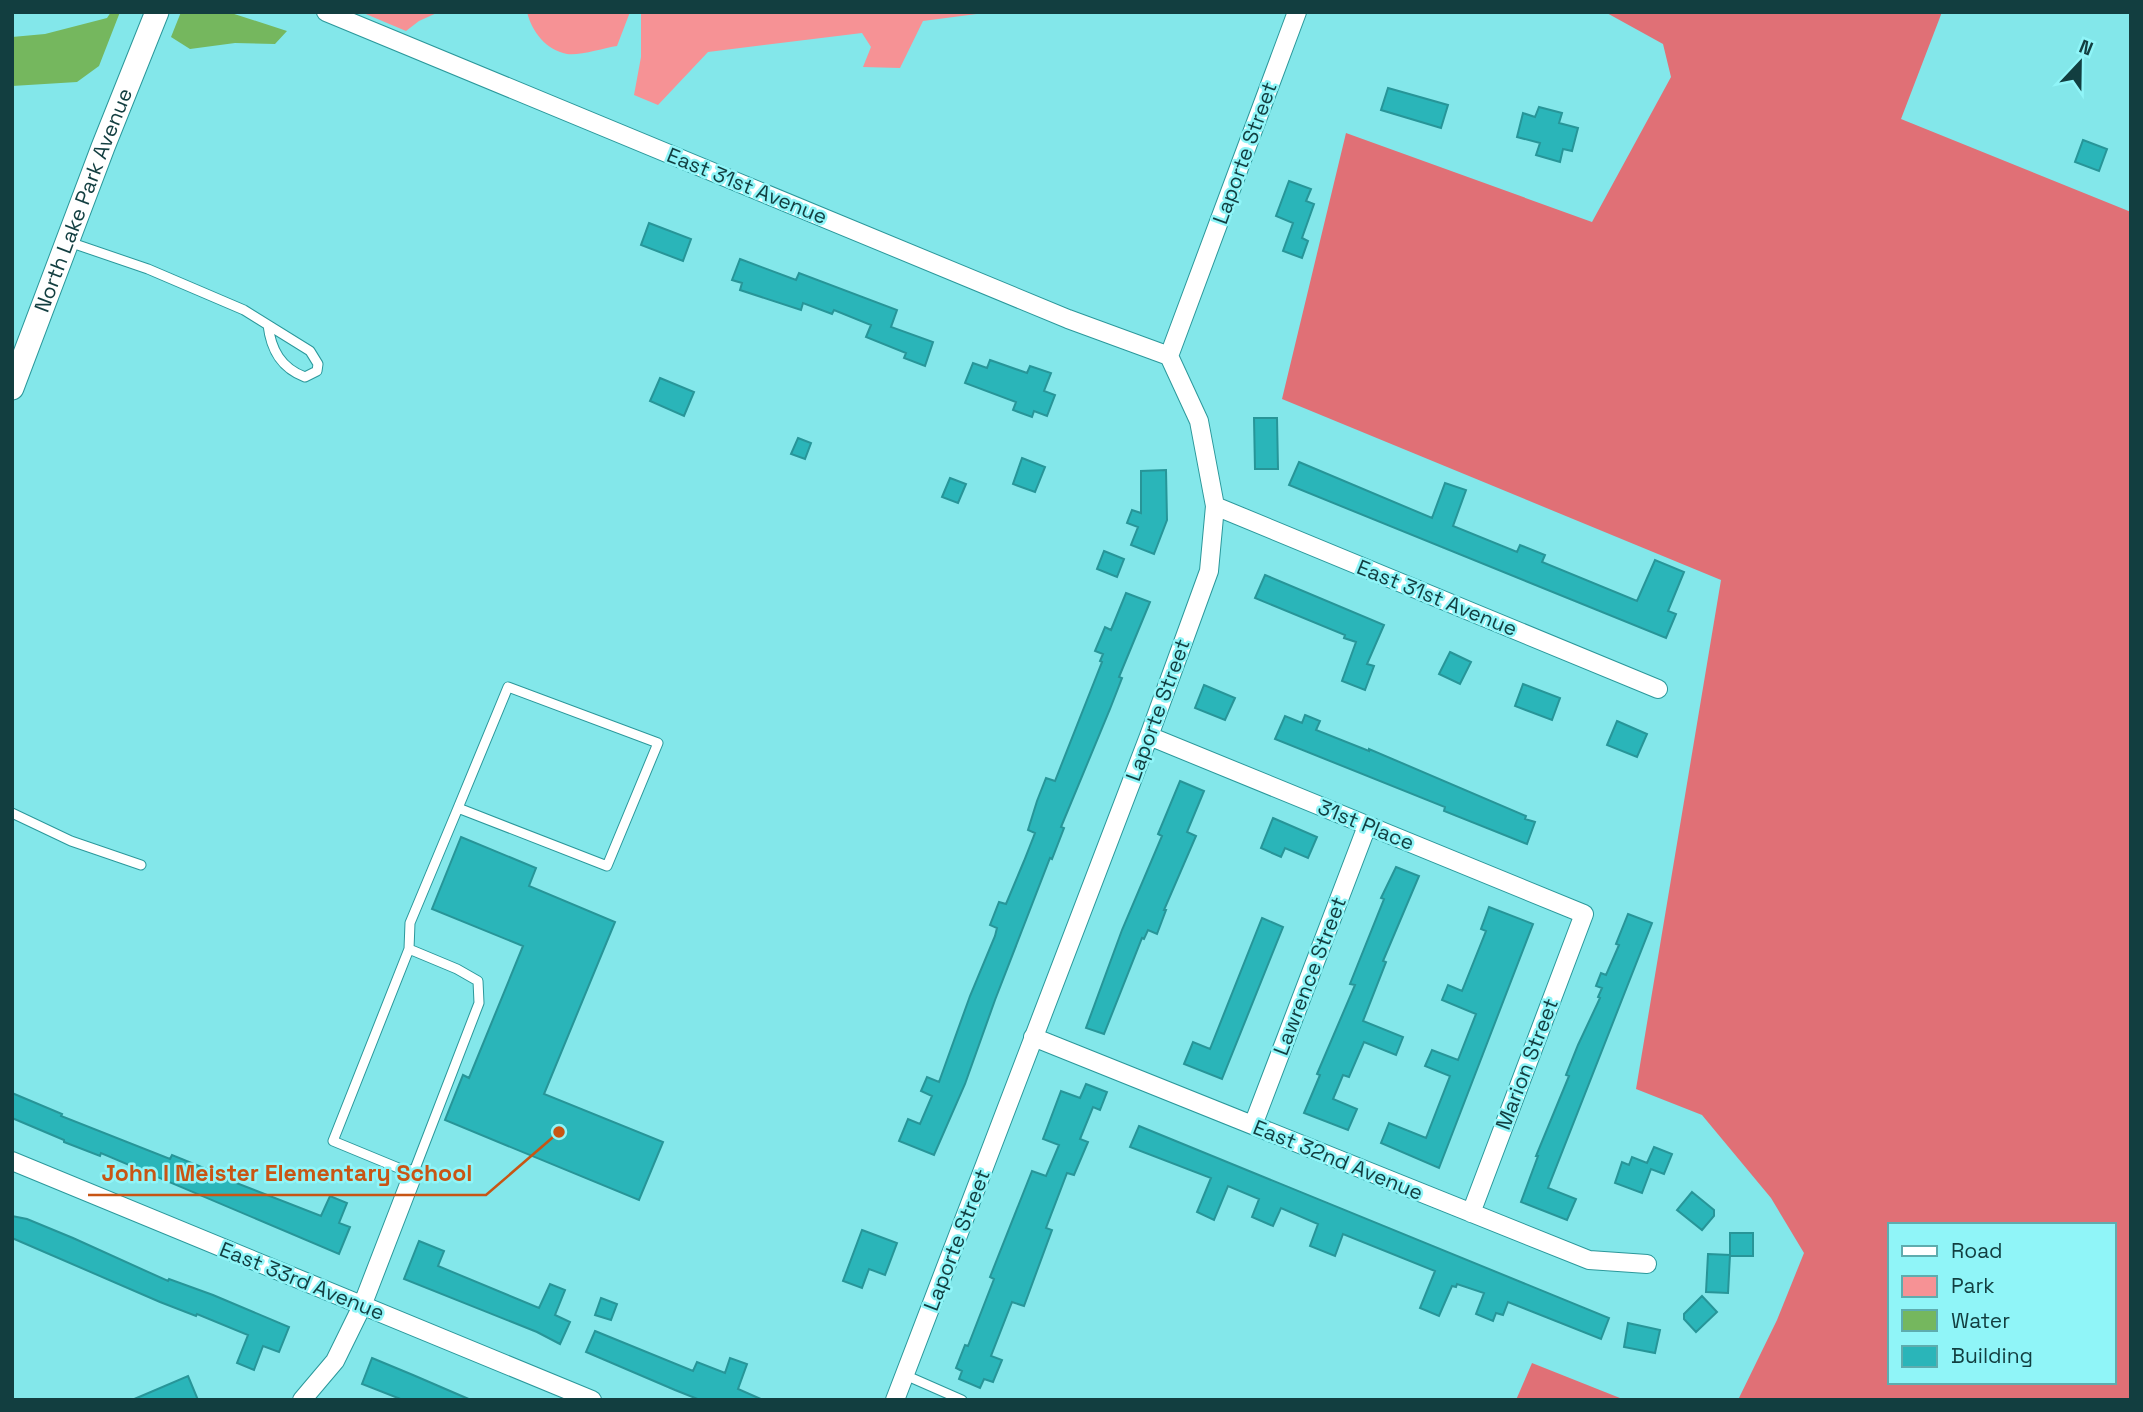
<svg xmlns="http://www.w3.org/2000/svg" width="2143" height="1412" viewBox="0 0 2143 1412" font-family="'Space Grotesk',sans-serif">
<rect width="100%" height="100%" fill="#83e7ea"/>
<path fill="#f69295" d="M361,12h78l-20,9 -13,10z
M527,12h103l-13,34c-13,2 -38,10 -50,8 -21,-4 -35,-22 -40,-42z
M641,12h351l-69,9 -23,47 -37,-1 8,-20 -9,-14 -154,19 -50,53 -24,-10 7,-38z"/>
<path fill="#e07076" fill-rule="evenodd" d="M1605,12h337l-41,107 230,93v1188h-393l39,-80 27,-67 -33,-55 -69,-83 -66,-26 85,-509 -439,-181 64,-266 246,89 79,-145 -8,-33zM1889,1225h224v157h-224z
M1532,1363l93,37h-109z"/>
<path fill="#75b75e" d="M111,12h9l-21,54 -22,16 -65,4v-49l33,-3 62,-16z
M181,12h47l59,19 -12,13 -40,-1 -45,6 -19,-12z"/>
<path fill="#2ab5b9" stroke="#279598" stroke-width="2" d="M1388,88l60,17 -7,23 -60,-18z
M1539,107l23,6 -3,10 19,5 -6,23 -9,-2 -3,13 -24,-7 4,-12 -23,-6 6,-24 12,4z
M2083,140l24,9 -8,22 -24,-9z
M1289,181l22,8 -5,12 8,3 -12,34 6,3 -6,17 -19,-7 10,-28 -17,-7z
M649,223l42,16 -8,22 -42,-16z
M740,259l56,21 3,-7 98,37 -6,17 42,15 -8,24 -21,-8 2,-5 -40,-16 5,-12 -37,-15 -2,4 -29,-11 -2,7 -61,-20 2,-7 -10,-3z
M990,360l37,13 3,-7 21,7 -7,18 11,4 -8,21 -13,-5 -2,6 -19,-7 3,-8 -51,-19 8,-20 14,5z
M660,378l34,14 -10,24 -34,-15z
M1254,418h23l1,51h-23z
M798,438l13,5 -6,16 -14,-5z
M1022,458l23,9 -10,25 -22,-8z
M1299,462l133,56 13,-35 21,7 -13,36 64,26 3,-7 25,10 -3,7 95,39 18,-41 29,12 -16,39 8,3 -10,24 -377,-153z
M1166,470l1,50 -13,34 -23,-9 7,-18 -11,-4 5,-13 9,3v-42z
M950,478l16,6 -8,19 -16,-6z
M1104,551l20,8 -7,18 -20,-8z
M1265,575l119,50 -17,39 7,2 -9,24 -23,-9 14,-39 -12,-4 1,-3 -90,-37z
M1126,593l24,9 -31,75 3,1 -12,31 -49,118 3,1 -12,31 -2,-1 -55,142 -30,84 -31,71 -35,-14 9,-22 12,5 12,-28 -11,-5 6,-14 12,5 31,-86 25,-60 2,-8 -7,-3 9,-23 7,2 18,-43 11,-28 -7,-3 9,-29 9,-23 9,3 47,-119 -2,-1 3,-7 -8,-3 10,-24 6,3z
M1450,652l21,10 -11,22 -21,-10z
M1523,684l37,14 -8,22 -37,-14z
M1204,685l31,13 -10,22 -30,-12z
M1305,715l15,6 -4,9 53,21v-2l157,67 -1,3 10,3 -8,22 -83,-33 1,-4 -170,-68 10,-23 17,7z
M1617,721l30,13 -10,23 -30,-12z
M1180,781l24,10 -17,41 9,4 -32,74h2l-9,24 -9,-4 -4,9 -2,-1 -38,96 -18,-6 36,-98 40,-94 -4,-2z
M1273,818l44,19 -9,21 -23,-10 -4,9 -20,-9z
M461,837l75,31 -7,18 86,36 -71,172 119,48 -24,58 -194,-80 18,-45 6,3 54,-132 -91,-37z
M1396,867l23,9 -36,85 3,1 -23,59 40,16 -7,18 -32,-13 -15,35 -6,-2 -10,24 24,10 -9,21 -44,-17 16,-38 -3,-1 38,-89 -5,-1 34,-85 -3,-1z
M1489,907l44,17 -94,244 -58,-25 8,-20 37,15 24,-62 -25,-10 7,-16 26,10 18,-46 -34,-14 6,-15 14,6 24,-60 -5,-2z
M1628,914l24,9 -104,265 28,11 -9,21 -46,-18 17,-46h-2l33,-80 -3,-1 12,-30 22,-47 -2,-1 4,-9 -6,-2 5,-13 5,2 13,-30 -3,-1z
M1262,918l21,9 -61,152 -38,-15 9,-22 17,7z
M1086,1084l21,8 -7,18 -7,-3 -13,32 8,3 -14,33 -7,-2 -21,55 6,2 -28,76 -12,-4 -21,54 11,4 -9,22 -9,-3 -4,9 -21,-9 3,-8 -6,-3 9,-23 3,1 26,-67 -4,-2 42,-106 14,5 13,-31 -16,-6 18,-48 19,7z
M12,1093l50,21 -1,2 109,43 2,-4 37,15 -1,2 113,44 9,-20 17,7 -8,20 11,4 -11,27 -238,-101 -1,3 -36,-14v-2l-52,-22z
M1139,1126l470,192 -8,21 -93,-37 -5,13 -7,-2 -3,8 -17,-7 8,-21 -27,-9 -1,3 -4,-1 -13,30 -19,-8 15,-37 -92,-37 -8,22 -25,-10 8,-22 -37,-16 -8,18 -21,-9 7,-18 -31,-13 -14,34 -17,-8 14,-34 -81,-31z
M1654,1147l18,7 -8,20 -13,-5 -9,24 -27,-10 7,-21 7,3 3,-8 15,6z
M1692,1192l22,18v6l-12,14 -25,-20z
M12,1216l15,3 46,19 95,43 1,-2 44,16 76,32 -10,25 -16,-6 -9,24 -17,-7 11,-28 -51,-21 -1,2 -36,-14 -148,-64z
M862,1230l35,13 -12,32 -16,-6 -7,19 -19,-7z
M1730,1233h23v23h-23z
M419,1241l25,10 -6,15 101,42 11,-24 15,6 -10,25 15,7 -10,22 -23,-12 -133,-53z
M1708,1254l22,1 -2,38 -22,-1z
M1702,1296l15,16 -21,20 -12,-13v-5z
M601,1298l16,6 -6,16 -16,-5z
M1628,1323l32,7 -5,23 -31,-6z
M595,1331l98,40 4,-9 28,11 5,-15 17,6 -9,25 25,11h-63l-25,-10 -89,-38z
M372,1358l41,17 58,25h-68l-41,-16z
M188,1376l10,24h-66z"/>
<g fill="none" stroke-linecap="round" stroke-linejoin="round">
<g stroke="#2b989b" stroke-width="11">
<path id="service" d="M69,242l79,27 96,41 66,41 8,13 -1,7 -12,6c-24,-9 -34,-27 -37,-52
M12,813l59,28 70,24
M409,949l1,-26 48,-115 149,58 51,-123 -150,-56 -50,121
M409,949l48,20 21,12 1,22 -66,171 -80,-33z
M905,1375l57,25"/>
</g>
<g stroke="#2b989b" stroke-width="20">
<path id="minor" d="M326,12l742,307 101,37
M1215,506l443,183
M1149,736l435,178 -113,299
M1033,1037l556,223 58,4
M1253,1125l114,-299
M12,1161l580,239
M302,1400l33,-39 27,-55 51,-132
M895,1400l254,-664 60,-165 6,-65 -16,-85 -30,-65 128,-344"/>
</g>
<g stroke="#2b989b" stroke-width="25">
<g id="tertiary">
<path id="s1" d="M12,388l91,-241 54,-135"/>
</g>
</g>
<use href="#service" stroke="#fff" stroke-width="9"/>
<use href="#minor" stroke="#fff" stroke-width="18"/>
<use href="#tertiary" stroke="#fff" stroke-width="23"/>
</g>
<g text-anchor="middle" stroke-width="5" stroke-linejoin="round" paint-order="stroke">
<g font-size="21" fill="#123e40" stroke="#90f5f8">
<text transform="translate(1245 153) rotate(-70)" y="7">Laporte Street</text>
<text transform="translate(747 186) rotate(22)" y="7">East 31st Avenue</text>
<text dy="7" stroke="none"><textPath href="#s1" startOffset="201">North Lake Park Avenue</textPath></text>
<text transform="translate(1437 598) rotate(22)" y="7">East 31st Avenue</text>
<text transform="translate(1158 710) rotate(-70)" y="7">Laporte Street</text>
<text transform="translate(1366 825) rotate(22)" y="7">31st Place</text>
<text transform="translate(1310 976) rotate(-69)" y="7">Lawrence Street</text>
<text transform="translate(1527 1064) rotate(-69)" y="7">Marion Street</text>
<text transform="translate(1338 1160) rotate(22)" y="7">East 32nd Avenue</text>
<text transform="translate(957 1240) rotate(-69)" y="7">Laporte Street</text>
<text transform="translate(302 1281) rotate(22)" y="7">East 33rd Avenue</text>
</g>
</g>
<path fill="none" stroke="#c85514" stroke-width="2.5" d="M559 1132L486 1195H88"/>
<circle fill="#c85514" stroke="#90f5f8" stroke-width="2.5" cx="559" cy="1132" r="7"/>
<g font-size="23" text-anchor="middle" font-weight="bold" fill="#c85514" stroke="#90f5f8" stroke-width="5" stroke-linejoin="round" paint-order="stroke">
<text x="287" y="1181">John I Meister Elementary School</text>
</g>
<rect width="2143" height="1412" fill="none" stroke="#123e40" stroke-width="28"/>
<rect x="1888" y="1223" width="228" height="161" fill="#90f5f8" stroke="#5eacae" stroke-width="2"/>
<rect x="1902" y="1246" width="35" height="10" fill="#ffffff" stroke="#5eacae" stroke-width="2"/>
<text x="1951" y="1258" font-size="21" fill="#123e40">Road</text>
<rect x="1902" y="1276" width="35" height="21" fill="#f69295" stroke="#5eacae" stroke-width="2"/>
<text x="1951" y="1293" font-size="21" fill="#123e40">Park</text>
<rect x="1902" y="1310" width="35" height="21" fill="#75b75e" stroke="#5eacae" stroke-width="2"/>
<text x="1951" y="1328" font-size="21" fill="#123e40">Water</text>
<rect x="1902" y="1346" width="35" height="21" fill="#2ab5b9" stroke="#5eacae" stroke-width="2"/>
<text x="1951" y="1363" font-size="21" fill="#123e40">Building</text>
<g transform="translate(2080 63) rotate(22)" stroke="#90f5f8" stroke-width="5" paint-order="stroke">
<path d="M0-5L12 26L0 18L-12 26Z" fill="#123e40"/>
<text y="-10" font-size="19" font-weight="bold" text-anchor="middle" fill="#123e40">N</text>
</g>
</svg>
